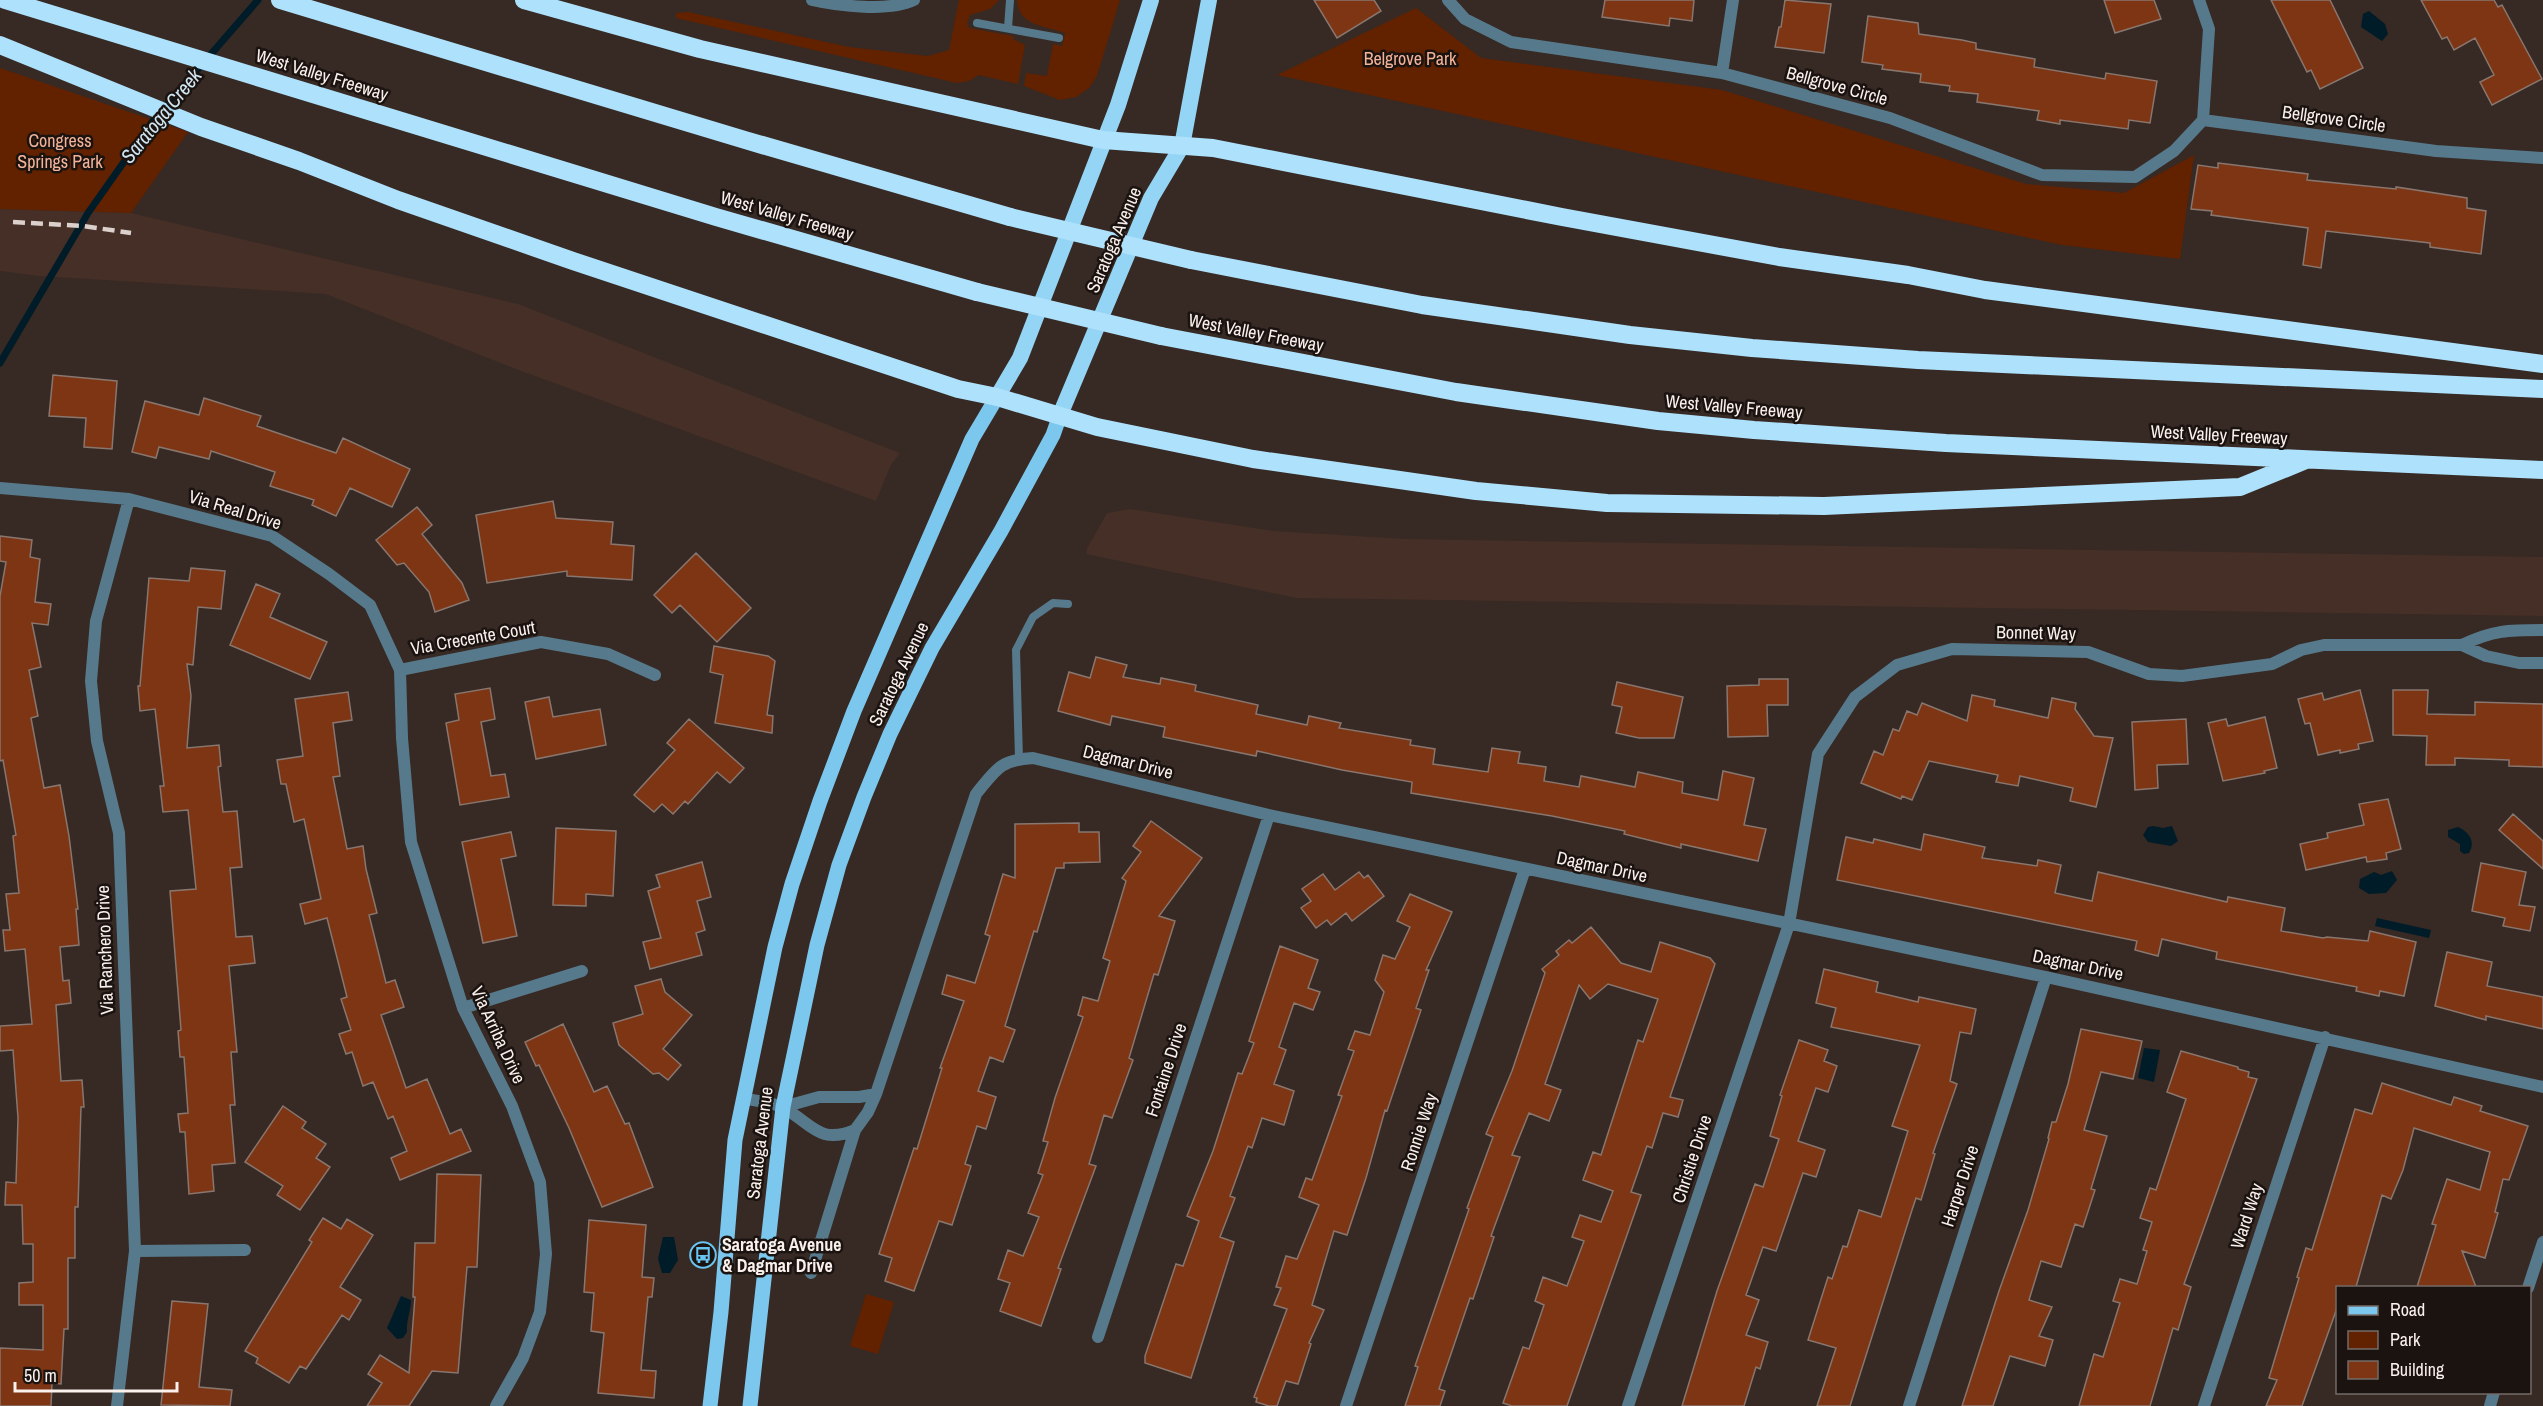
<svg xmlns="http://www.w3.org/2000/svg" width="2543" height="1406" viewBox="0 0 2543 1406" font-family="'Archivo Narrow',sans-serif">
<rect width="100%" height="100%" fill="#372923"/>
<path fill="#452f27" d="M0,209l131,4 387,91 382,149 -9,12 -15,36 -360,-132 -190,-75 -287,-18 -39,-5z
M1130,509l144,22 131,8 1138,18v59l-1247,-18 -210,-44 1,-6 20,-35z"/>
<path fill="#622200" d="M959,0h40l-9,9 -20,6 -3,9 2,4 44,8v3l12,6 -7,39 -39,-9 -10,6 -12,2 -281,-65v-5l12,-1 161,35 79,9 21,-6z
M1017,0h103l-23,76 -8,12 -13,9 -16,3 -36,-14 2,-13 21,3 6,-32 9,2 3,-13c-19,-7 -47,-7 -48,-33z
M1416,8l65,50 241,32 304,94 98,9 70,-38 -14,104 -118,-14 -785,-170z
M0,68l188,64 -57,81 -131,-4z
M866,1294l28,8 -16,52 -28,-8z"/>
<path fill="#001c29" d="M2369,11l16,13 3,10 -6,7 -21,-14 2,-13z
M2153,826l10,2 9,-2 6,15 -7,5 -23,-4 -5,-7 5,-8z
M2458,827c11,5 18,14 11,26l-5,1 -4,-3v-7l-12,-7v-7z
M2392,871l5,9 -11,13 -17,1 -10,-6 1,-9 14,-7 7,3z
M2377,918l54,12 -2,8 -54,-12z
M2144,1048l16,2 -6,32 -16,-4z
M663,1237h11l4,23 -8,13h-8l-4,-14z
M401,1296l10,4c0,11 -5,21 -4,32l-4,6 -6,1 -10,-11z"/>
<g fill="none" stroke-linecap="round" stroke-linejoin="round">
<path stroke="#001c29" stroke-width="7" d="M0,363l88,-150 64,-91 106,-122"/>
</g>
<path fill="#7d3513" stroke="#88766f" stroke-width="1.5" d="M1314,0h60l7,11 -44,27z
M1605,0h89l-2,21 -22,-3 -1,8 -67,-9z
M1785,0l46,4 -7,49 -49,-6 4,-20h2z
M2104,0h50l7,19 -46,14z
M2271,0h59l33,68 -43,21 -9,-19 -4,2z
M2421,0h73l4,7 4,-2 40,74 -50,26 -12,-23 14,-7 -19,-37 -21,12 -7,-13 -5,2z
M1868,16l50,7 1,11 43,6 14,3v6l59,10 -1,8 71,12 1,-6 51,8 -7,42 -21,-3 -1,9 -68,-9v4l-23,-4 2,-9 -62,-9 1,-8 -29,-3 1,-5 -30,-4 1,-8 -39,-5 1,-4 -21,-3z
M2218,163l90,11 -1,6 89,9v-2l71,11v10l19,3 -5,43 -51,-7v-4l-104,-12 -5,37 -18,-3 5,-37 -97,-13 1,-4 -21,-2 7,-44 20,3z
M53,375l64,6 -5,68 -28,-2 2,-29 -37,-2z
M204,398l57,18 -4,10 79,27 7,-15 67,31 -18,38 -42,-19 -14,28 -24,-11 2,-5 -44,-14 5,-14 -64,-21 -2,8 -50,-12 -3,11 -24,-6 13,-51 54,14z
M553,501l3,17 57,4 -2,22 23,2 -2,34 -65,-4v-5l-80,12 -11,-68z
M417,507l15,18 -10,9 40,49 7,17 -34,12 -6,-20 -25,-29 -7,2 -21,-25z
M0,536l32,4 -2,17 10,2 -5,43 16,2 -3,21 -16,-2 9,44 -12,3 9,46 -7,2 13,70 16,-3 9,51 9,73h-2l3,36 -19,2 3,34 6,-1 2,23 -15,2 5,76 21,-1 2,27h-3l-3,100h-3v51h-7v71h-4l-3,55 -9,-1 -1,23h-51v-58l43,2v-45h-24v-22l14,-1v-38h-10l-1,-39h-17l1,-23 10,1 2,-65 -5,-68 -13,1v-25l32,-2 -7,-75 -20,2 -2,-21h7l-4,-36 13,-1 -6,-57 3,-1 -13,-75 -3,1v-165l6,-34 -6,-1z
M696,553l55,55 -34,34 -37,-37 -8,8 -18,-18z
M191,568l34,3 -4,38 -23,-2 -5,58 -6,-1 4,32 -4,52 32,-3 2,21 -3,1 5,45 14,-1 5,56 -12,1 6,69 16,-1 3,27 -26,3 8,86h-6l4,53h-5l5,58 -23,2 2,26 -25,3 -4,-62h-5l-2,-18 10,-1 -4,-56h-4l-2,-26 3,-1 -11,-139 26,-2 -8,-79 -25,2 -3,-26h4l-9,-77 -15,2 -2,-25h2l9,-108 40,3z
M256,584l24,10 -10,23 57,25 -17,37 -80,-34z
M714,646l54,10 7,5 -8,54 6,1 -1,17 -57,-10 8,-48 -13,-3z
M1096,657l31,8 -4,12 37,7 1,-6 35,7 -1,6 63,14 -2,9 51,11 2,-9 32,7 -2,5 72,12 -1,5 25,4 -2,15 55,8 4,-24 28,4 -2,11 28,4 -2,14 35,6 2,-11 54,11 3,-15 45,10 -1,11 36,7 5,-29 31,7 -10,47 22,4 -8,32 -77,-17v4l-57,-14 1,-3 -73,-15 -141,-23 1,-11 -70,-12 -85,-19 -1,5 -93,-19 2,-10 -53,-11 -2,9 -52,-14 11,-39 21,6z
M1759,679h29v26h-21l1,31 -40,1 -1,-51 32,-1z
M1617,682l66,15 -9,41h-35l-23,-5 6,-26 -10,-2z
M490,688l5,31 -14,3 10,54 14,-2 4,23 -49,8 -14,-82 13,-3 -4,-26z
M2360,690l13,51 -15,3 1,5 -19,4v-3l-22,5 -8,-32 -5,1 -7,-25 24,-6 2,7z
M2393,690h35l-1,24 48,1v-13l68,2v63l-34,-1v-6l-54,-2v7h-29l1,-29 -34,-1z
M348,692l4,28 -19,3 7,53 -7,1 14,72 16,-3 3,23 11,44 -8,2 17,68 9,-3 9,27 -23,8 25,73 21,-9 23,55 11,-5 10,22 -71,29 -9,-22 16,-7 -14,-35 -5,3 -15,-37 -10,4 -11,-34 -6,2 -7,-20 12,-4 -10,-31 6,-2 -20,-79 -22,6 -5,-20 21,-5 -17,-80 -10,3 -8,-38h-5l-4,-24 26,-4 -8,-57z
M1972,695l23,5 -1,6 54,12 4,-20 24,5 -1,6 19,27 19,2 -17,69 -26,-6 3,-13 -53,-12 -2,10 -22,-4 2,-7 -69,-14 -17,39 -10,-4 -1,3 -40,-16 13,-32 9,4 10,-26 6,2 8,-20 10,4 5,-12 45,18z
M549,697l4,20 47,-8 6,36 -70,14 -11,-57z
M2265,717l12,51 -13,3 1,2 -42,8 -15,-58 18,-4 2,7z
M689,719l55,49 -14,15 -13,-11 -29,32 -3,-3 -12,13 -11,-10 -8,8 -20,-17 41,-45 -8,-7z
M2186,719l2,45 -31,1 1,23 -23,2 -3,-68z
M2388,799l13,50 -15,4 1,6 -20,3 -1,-5 -60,13 -6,-26 28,-6 -1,-5 37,-8 -5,-21z
M2513,814l30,27v28l-44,-39z
M1151,821l51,37 -43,58 16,5 -17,54 -4,-1 -25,84 4,2 -21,58 -8,-3 -15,49 7,2 -38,102 3,1 -20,57 -41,-15 10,-28 -12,-4 10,-29 15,6 16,-39 -11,-4 15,-38 -5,-2 10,-31 -5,-1 12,-43 28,-81 -5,-2 5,-18 15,4 12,-40 -7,-3 23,-77 -4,-3 19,-26 -8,-6z
M1079,823v9h20l1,30 -36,1v5h-8l-19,64 -3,-1 -29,95 10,4 -12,32 -13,-5 -12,34 18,6 -10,32 -9,-3 -12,38 6,2 -19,59 -13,-4 -25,70 -29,-10 7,-23 -13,-4 35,-106 3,1 25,-81h-2l24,-67 -22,-7 5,-19 28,8 15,-47 -5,-2 18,-60 12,4v-54z
M556,828l60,3 -3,65 -27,-2v12l-33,-1z
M511,832l5,24 -15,3 16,77 -34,7 -21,-101z
M1924,834l61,13 -3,11 55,8 1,-6 23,5 -6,28 37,8 6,-29 129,30 1,-5 57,11 -4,23 42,7 4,-1 41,4 2,-10 46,11 -12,54 -24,-5 -1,5 -23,-5 1,-4 -141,-28 1,-7 -55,-13 -4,17 -23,-6 2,-9 -300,-61 9,-43 27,6 1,-4 47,11z
M702,862l9,35 -14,4 8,29 -9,3 6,22 -52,14 -7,-27 18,-4 -13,-47 12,-4 -4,-12z
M2481,863l45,9 -7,33 16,2 -5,24 -27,-5 2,-8 -33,-7z
M1359,872l5,6 4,-3 16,21 -32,25 -6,-8 -15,12 -4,-5 -11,8 -15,-20 10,-7 -9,-12 21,-15 12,16z
M1410,894l42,18 -26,58h3l-13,38 5,2 -34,101 -2,-1 -19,68 -19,57 -13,-4 -22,74 12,5 -15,33 2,1 -13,40 -12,-3 -9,25h-8l-13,-4 1,-4 -3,-1 33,-88 -13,-4 7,-17 -5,-1 10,-31 11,3 22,-54 -20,-8 7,-19 6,2 30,-84 -4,-1 16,-44 -6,-2 7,-18 15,4 14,-43 -9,-12 8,-25 12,4 15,-32 -13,-6z
M1591,927l30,36 30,9 9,-30 50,16 5,6 -45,133 13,3 -5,17 -15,-4 -11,35 -5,-2 -16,46 10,3 -74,211h-55l-9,-3 20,-56 6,2 15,-44 -9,-4 8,-24 24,9 17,-45 -12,-4 8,-22 21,7 12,-31 -30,-11 10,-28 8,3 37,-115 5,2 15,-43 -50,-15 -18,15 -11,-14 -34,99 16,6 -12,31 -20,-8 -17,42 8,2 -29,79 3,1 -21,62 -3,-1 -31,91 6,2 -5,15h-35l13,-39 -3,-1 54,-157 -2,-1 26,-71 -7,-3 26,-63 33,-98 -3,-4 17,-14 -3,-4 13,-11 3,3z
M1280,946l38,14 -10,28 12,4 -7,18 -19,-7 -15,44 7,3 -12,34 20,7 -10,34 -22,-7 -10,30 -4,-2 -18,50 5,2 -15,39 14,5 -43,136 -46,-15v-7l31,-92 7,2 16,-45 -12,-5 26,-65 25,-78 4,1 12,-31 -5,-2z
M2447,952l45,10 -5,24 56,11v32l-57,-13v4l-51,-14z
M1824,969l54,13 -2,10 42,10 1,-5 57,12 -5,25 -11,-2 -10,49 7,3 -24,69 2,1 -14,46 -5,-2 -4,12 -62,196h-33l19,-58 -28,-8 20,-63 4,2 11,-33 4,1 12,-37 22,7 27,-86 -16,-5 28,-81 -89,-18 5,-19 -20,-5z
M661,979l4,13 27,23 -29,34 18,16 -13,15 -9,-7 -6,1 -34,-29 -6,-22 30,-9 -8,-28z
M563,1024l31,68 13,-6 18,38 4,-1 24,64 -51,20 -33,-79 -30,-63 -3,1 -11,-24z
M2081,1029l61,12 -9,38 -32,-7 -17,58 23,6 -16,53 4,1 -12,37 -8,-3 -14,43 -20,-6 -12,39 23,7 -13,29 14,4 -8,26 -35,-10 -17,50h-31l37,-115 29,-81 21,-71 -1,-1 4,-16h4l12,-38z
M1799,1040l29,10 -4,11 13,5 -9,26 -12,-4 -18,53 27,9 -9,27 -13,-4 -27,78 -13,-4 -17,48 13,5 -13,35 22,7 -8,27 -4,-2 -12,39h-62l35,-115 38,-107 8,3 16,-48 -9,-3 12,-40 -2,-1z
M2181,1051l57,16v2l11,3 -1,5 9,2 -73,205 7,3 -13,43 -5,-2 -23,78h-71l15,-52 9,3 17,-54 -7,-2 7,-22 17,5 10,-33 -4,-1 9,-28 -12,-4 10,-30 6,2 30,-91 -19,-7z
M2382,1083l69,22 3,-8 28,9 -2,5 48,15 -19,54 -6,-1 -8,33 3,1 -13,45 -23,-7 14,36h-59l19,-62 -4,-1 15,-45 33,11 10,-38 -76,-24 -11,42 -12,29 -9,-4 -26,92h-19v21l-35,98h-36l11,-26 -8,-2 30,-100 -2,-1 9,-29 6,2 43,-141 17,5z
M283,1106l23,16 -4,6 24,16 -10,14 14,9 -30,43 -23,-15 6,-9 -38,-24z
M437,1174l44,1 -4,92h-10l-9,106 -26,-2 -23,35h-42l15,-23 -14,-9 12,-19 29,18 6,-76h-2l2,-54h20z
M323,1218l18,11 6,-10 26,16 -33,52 21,13 -12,20 -7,-5 -36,54 -6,-3 -11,17 -33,-20 2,-5 -13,-7 67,-109 -3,-2z
M589,1220l57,5 -4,52 12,1 -2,19h-4l-7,73 15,1 -2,27 -56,-5 6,-60 -13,-2 3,-38 -10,-1z
M172,1301l36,3 -9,83 33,3 -2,16 -69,-1z"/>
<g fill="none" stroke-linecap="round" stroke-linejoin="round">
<path stroke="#567a8c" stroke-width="8" d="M977,23l82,15
M1008,28l2,-28
M1019,759l-3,-109 17,-33 20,-14 15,1"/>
<path stroke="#567a8c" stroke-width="12" d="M812,0c26,6 78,12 102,0
M1448,0l17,19 46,23 211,31 168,45 152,57 93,2 39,-26 29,-31 6,-91 -10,-29
M1722,73l11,-73
M2203,120l233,31 107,7
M0,488l129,11 143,37 57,38 41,31 30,65 2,68 9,104 52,166 49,98 28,76 6,72 -6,58 -17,46 -27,48
M2462,645c31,-15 47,-15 81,-15
M400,670l141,-28 67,12 47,21
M463,1008l119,-37
M743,1098c12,3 30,4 41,10 28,16 35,37 71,22
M783,1107l36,-10h40l17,-3
M135,1251l110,-1
M811,1273l44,-143 13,-18 8,-18 100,-300c20,-24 23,-34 57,-36l236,57 777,162 497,110
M2528,1288l15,-46
M1098,1337l171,-522
M117,1406l18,-155 -16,-418 -22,-92 -6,-60 5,-60 33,-122
M1346,1406l179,-537
M1628,1406l161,-482 29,-170 37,-57 42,-32 55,-16 136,3 61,22 33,2 90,-12 29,-14 23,-5h138l24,11 33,7h24
M1909,1406l137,-429
M2204,1406l121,-369
M2490,1406l4,-14"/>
<path stroke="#7bc7ed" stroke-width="15" d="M710,1406l11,-94 14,-172 40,-193 17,-63 28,-83 34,-90 118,-272 25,-42
M750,1406l33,-299 34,-162 22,-80 25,-68 26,-63 42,-86 69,-117 52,-96 7,-20"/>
<path stroke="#94d4f4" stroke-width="16" d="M997,397l23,-39 98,-253 33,-105
M1060,415l91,-217 31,-52 27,-146"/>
<path stroke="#ade1fc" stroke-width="18" d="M5,0l711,217 261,75
M280,0l465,140 265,77
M524,0l176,49 403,91 110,8 349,69 217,40 129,18 77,15 558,74
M0,45l201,82 98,34 99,39 175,61 385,128 39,8 100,30 156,32 223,32 131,12 217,3 416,-19 66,-27
M1191,260l231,45 208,30 122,13 166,12 625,29
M1161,336l295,56 202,29 96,9 192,13 597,27"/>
<path stroke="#dbd0cc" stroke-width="4.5" stroke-dasharray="12 6" stroke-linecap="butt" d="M13,222l70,4 48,7"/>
<path stroke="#ade1fc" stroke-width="18" d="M1010,217l181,43
M977,292l184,44"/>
</g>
<defs>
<g id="bus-ring" transform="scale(1.35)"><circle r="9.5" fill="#1a1310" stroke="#68c4f0" stroke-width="1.5"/><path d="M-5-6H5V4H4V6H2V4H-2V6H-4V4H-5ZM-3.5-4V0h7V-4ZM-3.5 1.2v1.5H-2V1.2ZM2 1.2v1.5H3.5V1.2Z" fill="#68c4f0"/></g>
</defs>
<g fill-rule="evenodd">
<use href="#bus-ring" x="703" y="1255"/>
</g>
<g text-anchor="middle" stroke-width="5" stroke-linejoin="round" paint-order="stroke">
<g font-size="18" fill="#f4b399" stroke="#1a1310">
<text x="1410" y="65">Belgrove Park</text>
<text x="60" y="147">Congress<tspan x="60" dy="21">Springs Park</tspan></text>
</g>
<g font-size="18" fill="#faf0ec" stroke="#1a1310">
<text transform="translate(322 75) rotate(17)" y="6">West Valley Freeway</text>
<text transform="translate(1837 86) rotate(15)" y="6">Bellgrove Circle</text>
<text transform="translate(2334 119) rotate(8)" y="6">Bellgrove Circle</text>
<text transform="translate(787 216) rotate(16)" y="6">West Valley Freeway</text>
<text transform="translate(1114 240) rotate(-67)" y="6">Saratoga Avenue</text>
<text transform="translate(1256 333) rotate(11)" y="6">West Valley Freeway</text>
<text transform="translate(1734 407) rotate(5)" y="6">West Valley Freeway</text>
<text transform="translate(2219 435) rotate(3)" y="6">West Valley Freeway</text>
<text transform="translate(235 510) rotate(17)" y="6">Via Real Drive</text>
<text transform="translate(2036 633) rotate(1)" y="6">Bonnet Way</text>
<text transform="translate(473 638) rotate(-10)" y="6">Via Crecente Court</text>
<text transform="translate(899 674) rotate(-64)" y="6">Saratoga Avenue</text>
<text transform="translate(1128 762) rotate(14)" y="6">Dagmar Drive</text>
<text transform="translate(1602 867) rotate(12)" y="6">Dagmar Drive</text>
<text transform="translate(105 950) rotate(-92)" y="6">Via Ranchero Drive</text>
<text transform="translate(2078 965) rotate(12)" y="6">Dagmar Drive</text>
<text transform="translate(498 1035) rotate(65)" y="6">Via Arriba Drive</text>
<text transform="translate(1166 1070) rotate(-72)" y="6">Fontaine Drive</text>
<text transform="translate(1419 1132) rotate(-72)" y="6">Ronnie Way</text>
<text transform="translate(760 1143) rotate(-83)" y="6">Saratoga Avenue</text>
<text transform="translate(1692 1159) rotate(-72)" y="6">Christie Drive</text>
<text transform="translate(1960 1186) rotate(-72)" y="6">Harper Drive</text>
<text transform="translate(2247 1216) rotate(-72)" y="6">Ward Way</text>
</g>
<g font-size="18" font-weight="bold" fill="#faf0ec" stroke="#1a1310" text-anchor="start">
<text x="722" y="1251">Saratoga Avenue<tspan x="722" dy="21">&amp; Dagmar Drive</tspan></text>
</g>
<g font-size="20" font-style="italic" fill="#d1e6f2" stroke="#1a1310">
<text transform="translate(161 116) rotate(-51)" y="7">Saratoga Creek</text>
</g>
</g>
<rect x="2336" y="1286" width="195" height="108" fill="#1a1310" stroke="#746b68" stroke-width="1.5"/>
<rect x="2348" y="1306" width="30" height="9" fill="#7bc7ed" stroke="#746b68" stroke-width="1.5"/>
<text x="2390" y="1316" font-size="18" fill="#faf0ec">Road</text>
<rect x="2348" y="1331" width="30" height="18" fill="#622200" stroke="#746b68" stroke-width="1.5"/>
<text x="2390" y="1346" font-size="18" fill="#faf0ec">Park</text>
<rect x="2348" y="1361" width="30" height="18" fill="#7d3513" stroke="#746b68" stroke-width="1.5"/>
<text x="2390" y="1376" font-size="18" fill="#faf0ec">Building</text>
<path d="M15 1382v9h162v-9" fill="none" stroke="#faf0ec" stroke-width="3"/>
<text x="24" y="1382" font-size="18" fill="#faf0ec" stroke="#1a1310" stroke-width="4.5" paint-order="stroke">50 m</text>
</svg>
